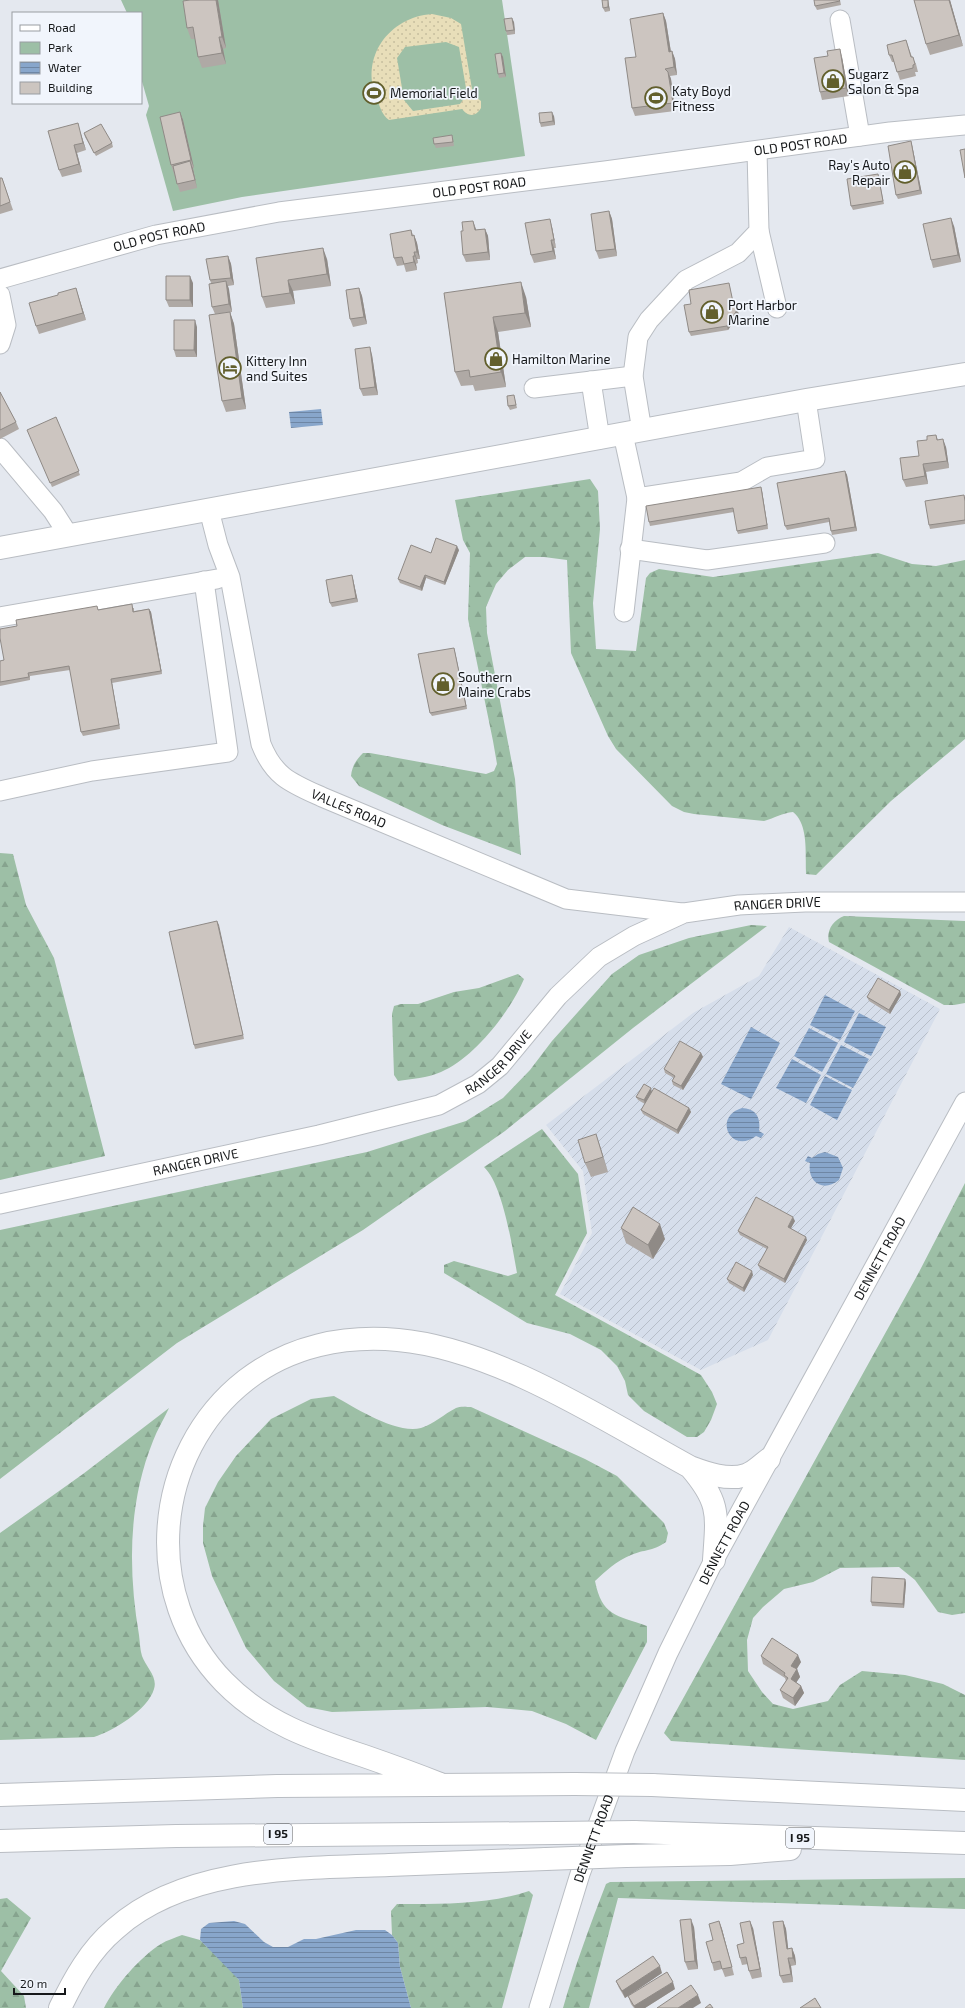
<svg xmlns="http://www.w3.org/2000/svg" width="965" height="2008" viewBox="0 0 965 2008" font-family="'Exo 2',sans-serif">
<defs>
<pattern id="industrial-furrows" width="10" height="10" patternUnits="userSpaceOnUse"><rect width="10" height="10" fill="#d6deeb"/><path d="M-1 1l2-2M0 10L10 0M9 11l2-2" fill="none" stroke="#b7bec9"/></pattern>
<pattern id="forest-firs" width="22" height="20" patternUnits="userSpaceOnUse"><rect width="22" height="20" fill="#9dbfa6"/><path d="M5 1l3.5 6h-7zM16 11l3.5 6h-7z" fill="#86a38e"/></pattern>
<pattern id="sand-dots" width="8" height="8" patternUnits="userSpaceOnUse"><rect width="8" height="8" fill="#e8deb9"/><path d="M2 2h.1M6 6h.1" fill="none" stroke="#c6be9e" stroke-width="1.8" stroke-linecap="round"/></pattern>
<pattern id="water-rules" width="6" height="5" patternUnits="userSpaceOnUse"><rect width="6" height="5" fill="#88a6cb"/><path d="M0 2.5h6" fill="none" stroke="#6e86a4"/></pattern>
</defs>
<rect width="100%" height="100%" fill="#e4e8ef"/>
<path fill="url(#industrial-furrows)" d="M789,927l151,82 -172,331 -67,30 -141,-76 32,-61 -9,-62 -37,-46 147,-112 66,-37z"/>
<path fill="#9dbfa6" d="M121,0h381l23,156 -283,41 -69,14 -27,-96 3,-9 -8,-28v-65h-14z"/>
<path fill="url(#forest-firs)" d="M590,479l8,12 2,38 -7,74 3,46 40,2 10,-73 4,-5 9,-4 54,8 165,-24 34,11 24,2 29,-6v179l-74,62 -75,74 -10,-1c-1,-20 3,-49 -13,-62 -11,1 -18,6 -29,9l-70,-7 -10,-2 -12,-6 -56,-57 -8,-13 -37,-83 -4,-93 -23,-3h-19l-17,13 -12,14 -10,23 1,26 28,146 6,76 -79,-30 -83,-39 -8,-10c1,-10 5,-16 12,-23h7l116,21 8,-3 3,-7 -4,-23 -25,-122 2,-66 -7,-13 -8,-40z
M0,853l13,1 13,51 28,53 51,198 -105,24z
M844,916l121,5v82l-11,2h-10l-115,-63c-3,-11 4,-22 15,-26z
M751,925l16,1 -134,102 -128,103 -142,99 -186,113 -177,136v-249l367,-78 99,-31 37,-23 27,-28 22,-29 60,-67 27,-19 50,-17z
M518,974l6,5c-14,33 -50,79 -83,93 -14,6 -29,7 -43,9l-4,-6 -2,-61 2,-8 7,-2h17l36,-12 25,-4z
M542,1129l36,45 9,59 -32,62 146,80 11,17 5,12 -6,16 -7,12 -7,5h-10l-43,-26 -16,-16 -3,-14 -8,-15 -16,-16 -31,-16 -43,-11 -83,-50v-8l10,-4 54,15 9,-3c-5,-27 -14,-88 -33,-106z
M965,1183v430l-13,2 -14,-3 -23,-32 -16,-13 -59,1 -27,14 -29,7 -21,18 -10,11 -6,22 1,31 14,21 11,12 20,5 35,-8 12,-16 22,-14 43,4 38,9 22,11v65l-294,-19 -7,-8 254,-459z
M334,1396c22,12 61,38 87,32 13,-4 23,-14 35,-20 4,-2 11,-1 15,-1l114,52 32,17 47,47 4,10 -2,9c-15,10 -21,7 -35,13 -15,6 -25,16 -36,26 7,35 21,34 52,45v16l-51,98 -30,-16 -34,-13 -45,-4 -155,5 -25,-5 -33,-26 -28,-33 -34,-72 -9,-33v-17l2,-18 13,-26 18,-26 35,-37 40,-20z
M169,1408c-5,11 -12,22 -16,33 -25,62 -25,129 -14,194 1,7 1,15 3,21 4,11 16,21 12,33 -6,21 -41,42 -60,48l-94,3v-207l83,-59z
M965,1878v31l-347,-11 -29,110h-26c12,-42 27,-83 43,-124l4,-2z
M529,1891l4,4 -31,113h-91l-11,-41 -2,-24 -6,-8 -1,-24 6,-7c44,0 90,1 132,-13z
M7,1898l24,20 -30,53 23,25 2,12h-26v-109z
M182,1935l18,5 29,28 10,12 4,28h-139c11,-22 36,-51 57,-64 6,-4 14,-6 21,-9z"/>
<path fill="url(#sand-dots)" fill-rule="evenodd" d="M432,14l19,4 10,6 12,71 8,6v7c-5,9 -13,9 -19,1l-73,11c-7,-5 -9,-13 -12,-21 -18,-41 12,-82 55,-85zM446,42l13,5 8,47 -7,10 -47,7 -9,-11 -7,-42 8,-11z"/>
<path fill="url(#water-rules)" d="M321,409l2,16 -32,3 -2,-16z
M825,995l30,16 -15,29 -30,-15z
M859,1013l27,14 -15,29 -27,-14z
M751,1027l29,16 -29,56 -30,-15z
M809,1028l29,15 -16,29 -28,-16z
M841,1045l28,14 -16,29 -27,-14z
M792,1059l29,16 -15,28 -30,-15z
M825,1076l27,14 -15,30 -27,-15z
M742,1108c14,1 19,9 17,23l5,3 -3,4 -5,-2c-25,19 -44,-19 -14,-28z
M825,1152l13,5 5,11 -4,12c-16,13 -32,2 -29,-17l-5,-2 3,-5 4,2 6,-4z
M234,1921l11,3 19,18 9,5h15l16,-8h12l40,-9h29l7,5 6,8 2,24 11,41h-168l-4,-28 -39,-40 1,-11 8,-6z"/>
<g fill="none" stroke-linecap="round" stroke-linejoin="round">
<g stroke="#b9bdc3" stroke-width="21">
<g id="minor">
<path d="M840,20l20,116"/>
<path d="M759,231l18,77"/>
<path id="s1" d="M0,279l156,-44 123,-23 326,-41 285,-39 75,-7"/>
<path d="M0,295l6,30 -6,19"/>
<path d="M591,381l9,58"/>
<path d="M534,388l99,-12"/>
<path d="M642,431l-9,-55 5,-39 11,-17 37,-40 52,-27 21,-22 -2,-80"/>
<path d="M623,434l14,64 104,-16 26,-15 48,-8 -9,-59"/>
<path d="M0,448l53,63 16,25"/>
<path id="s2" d="M209,510l9,35 12,32 31,167c13,33 30,39 61,53l244,102 116,14"/>
<path d="M630,549l77,11 118,-17"/>
<path d="M624,612l13,-114"/>
<path d="M0,617l217,-38"/>
<path d="M0,791l92,-20 136,-19 -24,-171"/>
<path id="s3" d="M0,1204l319,-69 120,-30 39,-21 22,-18 58,-70 41,-39 35,-21 50,-23 55,-8 66,-3h160"/>
<path id="s4" d="M539,2008l41,-134 45,-123 43,-98 46,-93 251,-458"/>
</g>
</g>
<g stroke="#b9bdc3" stroke-width="24">
<path id="major" d="M0,548l806,-148 159,-26"/>
</g>
<g stroke="#b9bdc3" stroke-width="24">
<path id="highway" d="M690,1467c31,36 27,48 24,93
M440,1784c-25,-10 -50,-19 -76,-28 -52,-17 -100,-33 -140,-74 -83,-85 -72,-229 22,-302 44,-34 98,-45 152,-40 99,9 206,80 292,127 16,6 38,14 56,8 9,-3 16,-11 23,-16
M652,1785l313,15
M0,1795l277,-9 298,-2
M634,1832l331,11
M0,1841l176,-5 380,-3
M626,1856l104,-2 60,-5
M60,2008c14,-29 30,-58 55,-79 70,-63 186,-61 274,-64 52,-2 105,-4 157,-6"/>
</g>
<use href="#minor" stroke="#fff" stroke-width="19"/>
<use href="#major" stroke="#fff" stroke-width="22"/>
<use href="#highway" stroke="#fff" stroke-width="22"/>
<g stroke="#b9bdc3" stroke-width="24" stroke-linecap="butt">
<path id="highway-bridge" d="M575,1784l77,1
M556,1833l78,-1
M546,1859l80,-3"/>
</g>
<use href="#highway-bridge" stroke="#fff" stroke-width="22"/>
</g>
<path fill="#afa9a5" d="M190,0h28l8,48 -3,1 3,15 -24,4 -4,-11 -3,-18h-4l-4,-11z
M608,0l2,11 -5,1 -2,-4z
M840,0l1,5 -24,5 -2,-4z
M914,0h36l13,46 -33,9 -4,-11z
M663,13l3,8 5,31 1,-1 3,8 2,16 -7,1 1,3 4,32 -40,5 -3,-8 4,-51z
M514,22l1,12 -8,1 -1,-4z
M906,40l6,17 4,7 2,8h-3l1,4 -16,4 -6,-18h-2l-3,-7z
M501,53l2,4 3,20 -7,1 -1,-4z
M842,57l7,39 -27,4 -2,-8z
M180,112l3,8 11,48h-1l4,20 -17,4 -9,-27z
M554,116l1,9 -14,2 -1,-4z
M80,131l6,19 -9,3 5,19 -20,5 -3,-7z
M84,133l28,10 1,4 -17,9 -11,-19z
M453,139l1,7 -18,2 -2,-4z
M911,141l1,4 10,49 -24,5 -2,-4z
M878,174l1,4 5,26 -31,6 -2,-4z
M0,178h2l11,32 -13,4z
M609,211l3,8 5,37 -18,3 -3,-8z
M954,226l7,36 -28,6 -2,-8z
M552,227l4,21h-2l2,11 -22,4 -3,-8z
M485,229l3,7 2,24 -24,2 -3,-7 13,-25z
M411,230l2,5h1l3,8 3,16h-3l1,4 -2,1 1,6 -11,2 -2,-7 -7,1 -3,-8z
M228,256l3,8 3,21 -6,1 4,26 -17,2 -3,-7 -1,-24 -1,-3z
M256,258l71,1 4,27 -38,5 2,13 -29,4 -4,-11z
M193,283v24h-24l-3,-7z
M730,287l3,17 4,6 2,4 -11,16 -37,6 -2,-4 2,-28z
M76,288l10,32 -47,14 -3,-8 22,-31z
M359,288l3,8 5,28 -14,3 -3,-8z
M444,293l82,4 5,30 -33,5 8,55 -31,4 -2,-6 -12,1 -6,-14z
M230,312l4,12 12,85 -20,3 -4,-11z
M197,327v30h-21l-2,-7z
M372,355l6,40 -15,1 -3,-7z
M0,392l16,30 3,7 -19,10z
M515,399l2,9 -7,2 -2,-4z
M56,417l24,58 -28,12 -23,-54z
M936,435l2,5 8,7 3,21 -23,4 2,12 -22,3 -3,-7 16,-24 8,-16z
M845,471l2,4 10,56 -25,4 -3,-13 -42,8 -2,-4z
M762,491l6,38 -30,5 -1,-3 -3,-19 -84,14 -1,-4z
M964,495l1,3v26l-35,5 -1,-4z
M459,550l-14,35 -19,-7 -4,13 -22,-8 -2,-4 33,-26z
M353,579l5,23 -26,5 -2,-4z
M134,608v3l15,-2 2,3 11,62 -50,9 8,46 -37,7 -2,-4 -11,-62 -40,6v4l-30,6v-25l4,-1 13,-34 82,-16z
M454,648l1,4 12,57 -35,7 -2,-3z
M217,921l27,118 -49,10 -1,-4z
M900,991l1,4 -11,19 -21,-13 -2,-4z
M701,1053l2,4 -20,33 -10,-5 -1,-4 2,-3 -9,-5 -1,-4z
M652,1091l37,17 2,4 -13,22 -35,-20 -2,-4 4,-6 -7,-4 -2,-3z
M596,1134l12,38 -17,5 -6,-14z
M795,1221l-4,7 16,12 -22,43 -25,-14 -2,-4 9,-16 -27,-14 -2,-4z
M621,1228l44,11 -12,20 -27,-16z
M753,1275l-9,17 -15,-9 -2,-4z
M905,1579l1,4 -2,25 -32,-2 -1,-4z
M761,1656l40,6 -4,7 3,8 -4,5 5,4 3,7 -9,13 -12,-8 -3,-8 6,-9 -1,-3 -22,-14z
M719,1921l3,8 12,46 -9,2 -3,-8 -8,2 -2,-8 1,-23z
M783,1921l3,8 2,20 4,-1 3,8 1,9 -5,1 2,16 -10,1 -3,-7z
M694,1927l4,42 -10,1 -3,-8z
M753,1928l9,49 -10,2 -3,-8 -1,-7 -6,1 -2,-7 4,-15z
M662,1973l-37,25 -6,-10 -3,-7z
M675,1989l-30,19h-11l-3,-4 -3,-8z"/>
<path fill="#8f8a86" d="M216,0h2l8,48 -4,-11z
M608,0l2,11 -2,-4z
M949,0h1l13,46 -4,-11z
M663,13l3,8 6,38 -3,-7z
M512,18l2,4 1,12 -1,-4z
M219,37l4,12 3,15 -4,-11z
M840,49l2,8 7,39 -3,-8z
M672,51l3,8 2,16 -3,-8z
M501,53l2,4 3,20 -2,-4z
M668,72l3,7 4,32 -2,-8z
M180,112l3,8 11,48 -3,-8z
M552,112l2,4 1,9 -2,-4z
M78,123l2,8 6,19 -3,-7z
M911,141l1,4 10,49 -2,-4z
M74,145l3,8 5,19 -3,-8z
M190,161l3,8 4,19 -2,-8z
M609,211l3,8 5,37 -2,-7z
M951,218l3,8 7,36 -3,-7z
M550,219l2,8 4,21 -2,-8z
M473,221l3,8 1,8 -2,-7z
M485,229l3,7 2,24 -2,-8z
M414,235l3,8 3,16 -3,-7z
M551,240l3,8 2,11 -3,-8z
M323,248l4,11 4,27 -4,-12z
M414,252l3,7 1,4 -3,-7z
M228,256l3,8 3,21 -3,-7z
M413,256l3,8 1,6 -3,-8z
M190,276l3,7v24l-3,-7z
M288,280l5,11 2,13 -5,-11z
M226,281l3,8 3,23 -3,-8z
M521,282l5,15 5,30 -6,-14z
M76,288l2,7 8,25 -3,-7z
M359,288l3,8 5,28 -3,-7z
M737,310l2,4 -11,16 -1,-4z
M230,312l4,12 12,85 -4,-11z
M493,317l5,15 8,55 -5,-15z
M195,320l2,7v30l-3,-7z
M370,347l2,8 6,40 -3,-8z
M943,439l3,8 3,21 -2,-7z
M923,464l3,8 2,12 -3,-8z
M845,471l2,4 10,56 -2,-4z
M761,487l1,4 6,38 -1,-4z
M457,546l2,4 -14,35 -1,-3z
M352,575l1,4 5,23 -2,-4z
M425,575l1,3 -4,13 -2,-4z
M149,609l2,3 11,62 -1,-3z
M454,648l1,4 12,57 -1,-3z
M111,679l1,4 8,46 -1,-4z
M217,921l2,4 25,114 -1,-4z
M900,991l1,4 -11,19 -1,-4z
M701,1053l2,4 -20,33 -2,-4z
M651,1088l1,4 -7,12 -1,-4z
M689,1108l2,4 -13,22 -1,-4z
M596,1134l5,15 7,23 -5,-15z
M793,1217l2,4 -5,9 -2,-3z
M660,1224l5,15 -12,20 -5,-14z
M806,1237l1,3 -22,43 -1,-4z
M752,1271l1,4 -9,17 -1,-4z
M905,1579l1,4 -2,25 -1,-4z
M798,1655l3,7 -7,11 -3,-7z
M797,1669l3,8 -6,9 -3,-7z
M801,1686l3,7 -9,13 -2,-8z
M691,1919l3,8 4,42 -3,-8z
M719,1921l3,8 12,46 -2,-8z
M750,1921l3,7 9,49 -2,-8z
M783,1921l3,8 3,27 -2,-7z
M792,1948l3,8 1,9 -3,-7z
M788,1958l3,8 2,16 -2,-8z
M660,1966l2,7 -37,25 -3,-7z
M673,1982l2,7 -30,19h-10l-1,-2z
M698,1995l3,8 -8,5h-15z"/>
<path fill="#ccc5c0" stroke="#8f8a86" d="M190,0h26l6,37h-3l3,16 -24,4 -5,-30 -6,1 -4,-27z
M602,0h6v7l-5,1z
M814,0h25l1,1 -25,5z
M914,0h35l10,35 -33,9z
M663,13l6,39 3,-1 2,16 -9,2 3,3 5,31 -41,5 -7,-50 11,-1 -6,-38z
M512,18l2,12 -8,1 -2,-12z
M906,40l5,17h2l2,7 -2,1v3l-16,4 -5,-17h-3l-2,-10z
M840,49l6,39 -26,4 -6,-34 14,-2 -1,-5z
M501,53l3,20 -6,1 -3,-20z
M180,112l11,48 -20,5 -11,-48z
M552,112l1,9 -13,2 -1,-10z
M78,123l5,20 -9,2 5,19 -20,6 -11,-39z
M101,124l11,19 -18,10 -10,-20z
M452,135l1,7 -19,2 -1,-6z
M911,141l9,49 -24,5 -8,-49z
M965,149v29l-5,-28z
M190,161l5,19 -18,4 -4,-18z
M878,174l5,27 -32,5 -4,-27z
M0,178h2l8,24 -10,4z
M609,211l6,38 -19,2 -5,-37z
M951,218l7,37 -27,5 -8,-36z
M550,219l4,21h-3l2,11 -22,4 -6,-32z
M473,221l2,9 10,-1 3,23 -25,3 -2,-24h2l-1,-9z
M411,230l1,6 2,-1 3,17h-3l1,4h-2l1,6 -10,2 -2,-7 -8,1 -4,-24z
M323,248l4,26 -39,6 2,13 -28,4 -6,-39z
M228,256l3,22 -21,2 -4,-21z
M166,276h24v24h-24z
M226,281l3,23 -17,3 -3,-23z
M521,282l4,31 -32,4 8,55 -31,5 -1,-7 -14,2 -11,-79z
M729,283l4,19 4,8 -10,16 -38,6 -5,-27 7,-1 -2,-14z
M76,288l7,25 -47,13 -7,-23 29,-8v-2z
M359,288l5,29 -14,2 -4,-29z
M230,312l12,86 -20,3 -13,-86z
M174,320h21l-1,30h-20z
M370,347l5,40 -15,2 -5,-40z
M0,392l16,30 -16,8z
M514,395l2,10 -8,1 -1,-10z
M56,417l23,54 -29,12 -23,-53z
M936,435l1,5 6,-1 4,22 -24,3 2,12 -22,4 -3,-22 19,-2 -2,-15 10,-1v-4z
M845,471l10,56 -24,4 -2,-13 -44,8 -8,-43z
M761,487l6,38 -30,6 -4,-23 -84,14 -3,-16z
M964,495l1,6v19l-36,5 -4,-24z
M436,538l21,8 -13,36 -19,-7 -5,12 -22,-8 13,-34 20,8z
M352,575l4,23 -26,5 -4,-23z
M132,604l1,8 16,-3 12,62 -50,8 8,46 -38,7 -12,-66 -41,7 1,4 -29,5v-21l4,-1 -4,-22v-9l17,-3 -1,-6 81,-14 1,4z
M454,648l12,58 -36,7 -12,-59z
M217,921l26,114 -49,10 -25,-113z
M878,978l22,13 -11,19 -22,-13z
M680,1041l21,12 -20,33 -9,-5 3,-5 -11,-7z
M644,1084l7,4 -7,12 -8,-3z
M654,1088l35,20 -12,22 -36,-20z
M596,1134l7,23 -18,6 -7,-23z
M756,1197l37,20 -5,10 18,10 -22,42 -26,-14 10,-18 -30,-16z
M633,1207l27,17 -12,21 -27,-17z
M736,1262l16,9 -9,17 -16,-9z
M872,1577l33,2 -2,25 -32,-2z
M772,1638l26,17 -7,11 6,3 -6,10 10,7 -8,12 -13,-8 8,-12 -4,-3 1,-2 -24,-17z
M691,1919l4,42 -10,1 -5,-42z
M719,1921l13,46 -10,2 -2,-8 -8,2 -6,-21 7,-2 -4,-16z
M750,1921l10,48 -11,2 -3,-14 -6,1 -3,-13 7,-2 -4,-20z
M783,1921l4,28 5,-1 1,10h-5l3,16 -11,2 -7,-54z
M653,1956l7,10 -38,25 -6,-10z
M667,1972l6,10 -39,24 -6,-10z
M691,1985l7,10 -20,13h-21z
M815,1998l6,10h-21z
M710,2004l3,4h-8z"/>
<defs>
<g id="shop-ring" transform="scale(1.15)"><circle r="9.5" fill="#f1f5fc" stroke="#625f2c" stroke-width="1.5"/><path d="M-5-2.5h2.3a2.7 3.5 0 0 1 5.4 0H5L5.5 6h-11ZM-1.5-2.5h3a1.5 2.3 0 0 0-3 0Z" fill="#625f2c"/></g>
<g id="stadium-ring" transform="scale(1.15)"><circle r="9.5" fill="#f1f5fc" stroke="#625f2c" stroke-width="1.5"/><path d="M0-5a6.5 5 0 1 0 0 10a6.5 5 0 1 0 0-10ZM-3.5-1.8h7v3.6h-7Z" fill="#625f2c"/></g>
<g id="hotel-ring" transform="scale(1.15)"><circle r="9.5" fill="#f1f5fc" stroke="#625f2c" stroke-width="1.5"/><path d="M-6-4.5h1.5V1H6V5H4.5V3h-9V5H-6ZM-4 0a1.8 1.8 0 1 1 3.6 0ZM.5 0V-2.5h3Q6-2.5 6 0Z" fill="#625f2c"/></g>
</defs>
<g fill-rule="evenodd">
<use href="#shop-ring" x="833" y="81"/>
<use href="#stadium-ring" x="374" y="93"/>
<use href="#stadium-ring" x="656" y="98"/>
<use href="#shop-ring" x="905" y="172"/>
<use href="#shop-ring" x="712" y="312"/>
<use href="#shop-ring" x="496" y="359"/>
<use href="#hotel-ring" x="230" y="368"/>
<use href="#shop-ring" x="443" y="684"/>
</g>
<g text-anchor="middle" stroke-width="3.5" stroke-linejoin="round" paint-order="stroke">
<g fill="#f1f5fc" stroke="#585a5e" stroke-width="1">
<rect x="264" y="1824" width="28" height="20" rx="3"/>
<rect x="786" y="1828" width="28" height="20" rx="3"/>
</g>
<g font-size="12" font-weight="bold" fill="#16181a">
<text x="278" y="1838">I 95</text>
<text x="800" y="1842">I 95</text>
</g>
<g font-size="13" fill="#16181a" stroke="#f1f5fc" text-anchor="start">
<text x="848" y="79">Sugarz<tspan x="848" dy="15">Salon &amp; Spa</tspan></text>
<text x="672" y="96">Katy Boyd<tspan x="672" dy="15">Fitness</tspan></text>
<text x="390" y="98">Memorial Field</text>
<text x="890" y="170" text-anchor="end">Ray's Auto<tspan x="890" dy="15">Repair</tspan></text>
<text x="728" y="310">Port Harbor<tspan x="728" dy="15">Marine</tspan></text>
<text x="512" y="364">Hamilton Marine</text>
<text x="246" y="366">Kittery Inn<tspan x="246" dy="15">and Suites</tspan></text>
<text x="458" y="682">Southern<tspan x="458" dy="15">Maine Crabs</tspan></text>
</g>
<g font-size="13" fill="#16181a" stroke="#f1f5fc">
<text dy="5" stroke="none"><textPath href="#s1" startOffset="813">OLD POST ROAD</textPath></text>
<text dy="5" stroke="none"><textPath href="#s1" startOffset="489">OLD POST ROAD</textPath></text>
<text dy="5" stroke="none"><textPath href="#s1" startOffset="165">OLD POST ROAD</textPath></text>
<text dy="5" stroke="none"><textPath href="#s2" startOffset="353">VALLES ROAD</textPath></text>
<text dy="5" stroke="none"><textPath href="#s3" startOffset="860">RANGER DRIVE</textPath></text>
<text dy="5" stroke="none"><textPath href="#s3" startOffset="524">RANGER DRIVE</textPath></text>
<text dy="5" stroke="none"><textPath href="#s3" startOffset="200">RANGER DRIVE</textPath></text>
<text dy="5" stroke="none"><textPath href="#s4" startOffset="826">DENNETT ROAD</textPath></text>
<text dy="5" stroke="none"><textPath href="#s4" startOffset="502">DENNETT ROAD</textPath></text>
<text dy="5" stroke="none"><textPath href="#s4" startOffset="178">DENNETT ROAD</textPath></text>
</g>
</g>
<rect x="12" y="12" width="130" height="92" fill="#f1f5fc" stroke="#999da2"/>
<rect x="20" y="25" width="20" height="6" fill="#ffffff" stroke="#999da2"/>
<text x="48" y="32" font-size="12" fill="#16181a">Road</text>
<rect x="20" y="42" width="20" height="12" fill="#9dbfa6" stroke="#999da2"/>
<text x="48" y="52" font-size="12" fill="#16181a">Park</text>
<rect x="20" y="62" width="20" height="12" fill="url(#water-rules)" stroke="#999da2"/>
<text x="48" y="72" font-size="12" fill="#16181a">Water</text>
<rect x="20" y="82" width="20" height="12" fill="#ccc5c0" stroke="#999da2"/>
<text x="48" y="92" font-size="12" fill="#16181a">Building</text>
<path d="M14 1988v6h51v-6" fill="none" stroke="#16181a" stroke-width="2"/>
<text x="20" y="1988" font-size="12" fill="#16181a" stroke="#f1f5fc" stroke-width="3" paint-order="stroke">20 m</text>
</svg>
